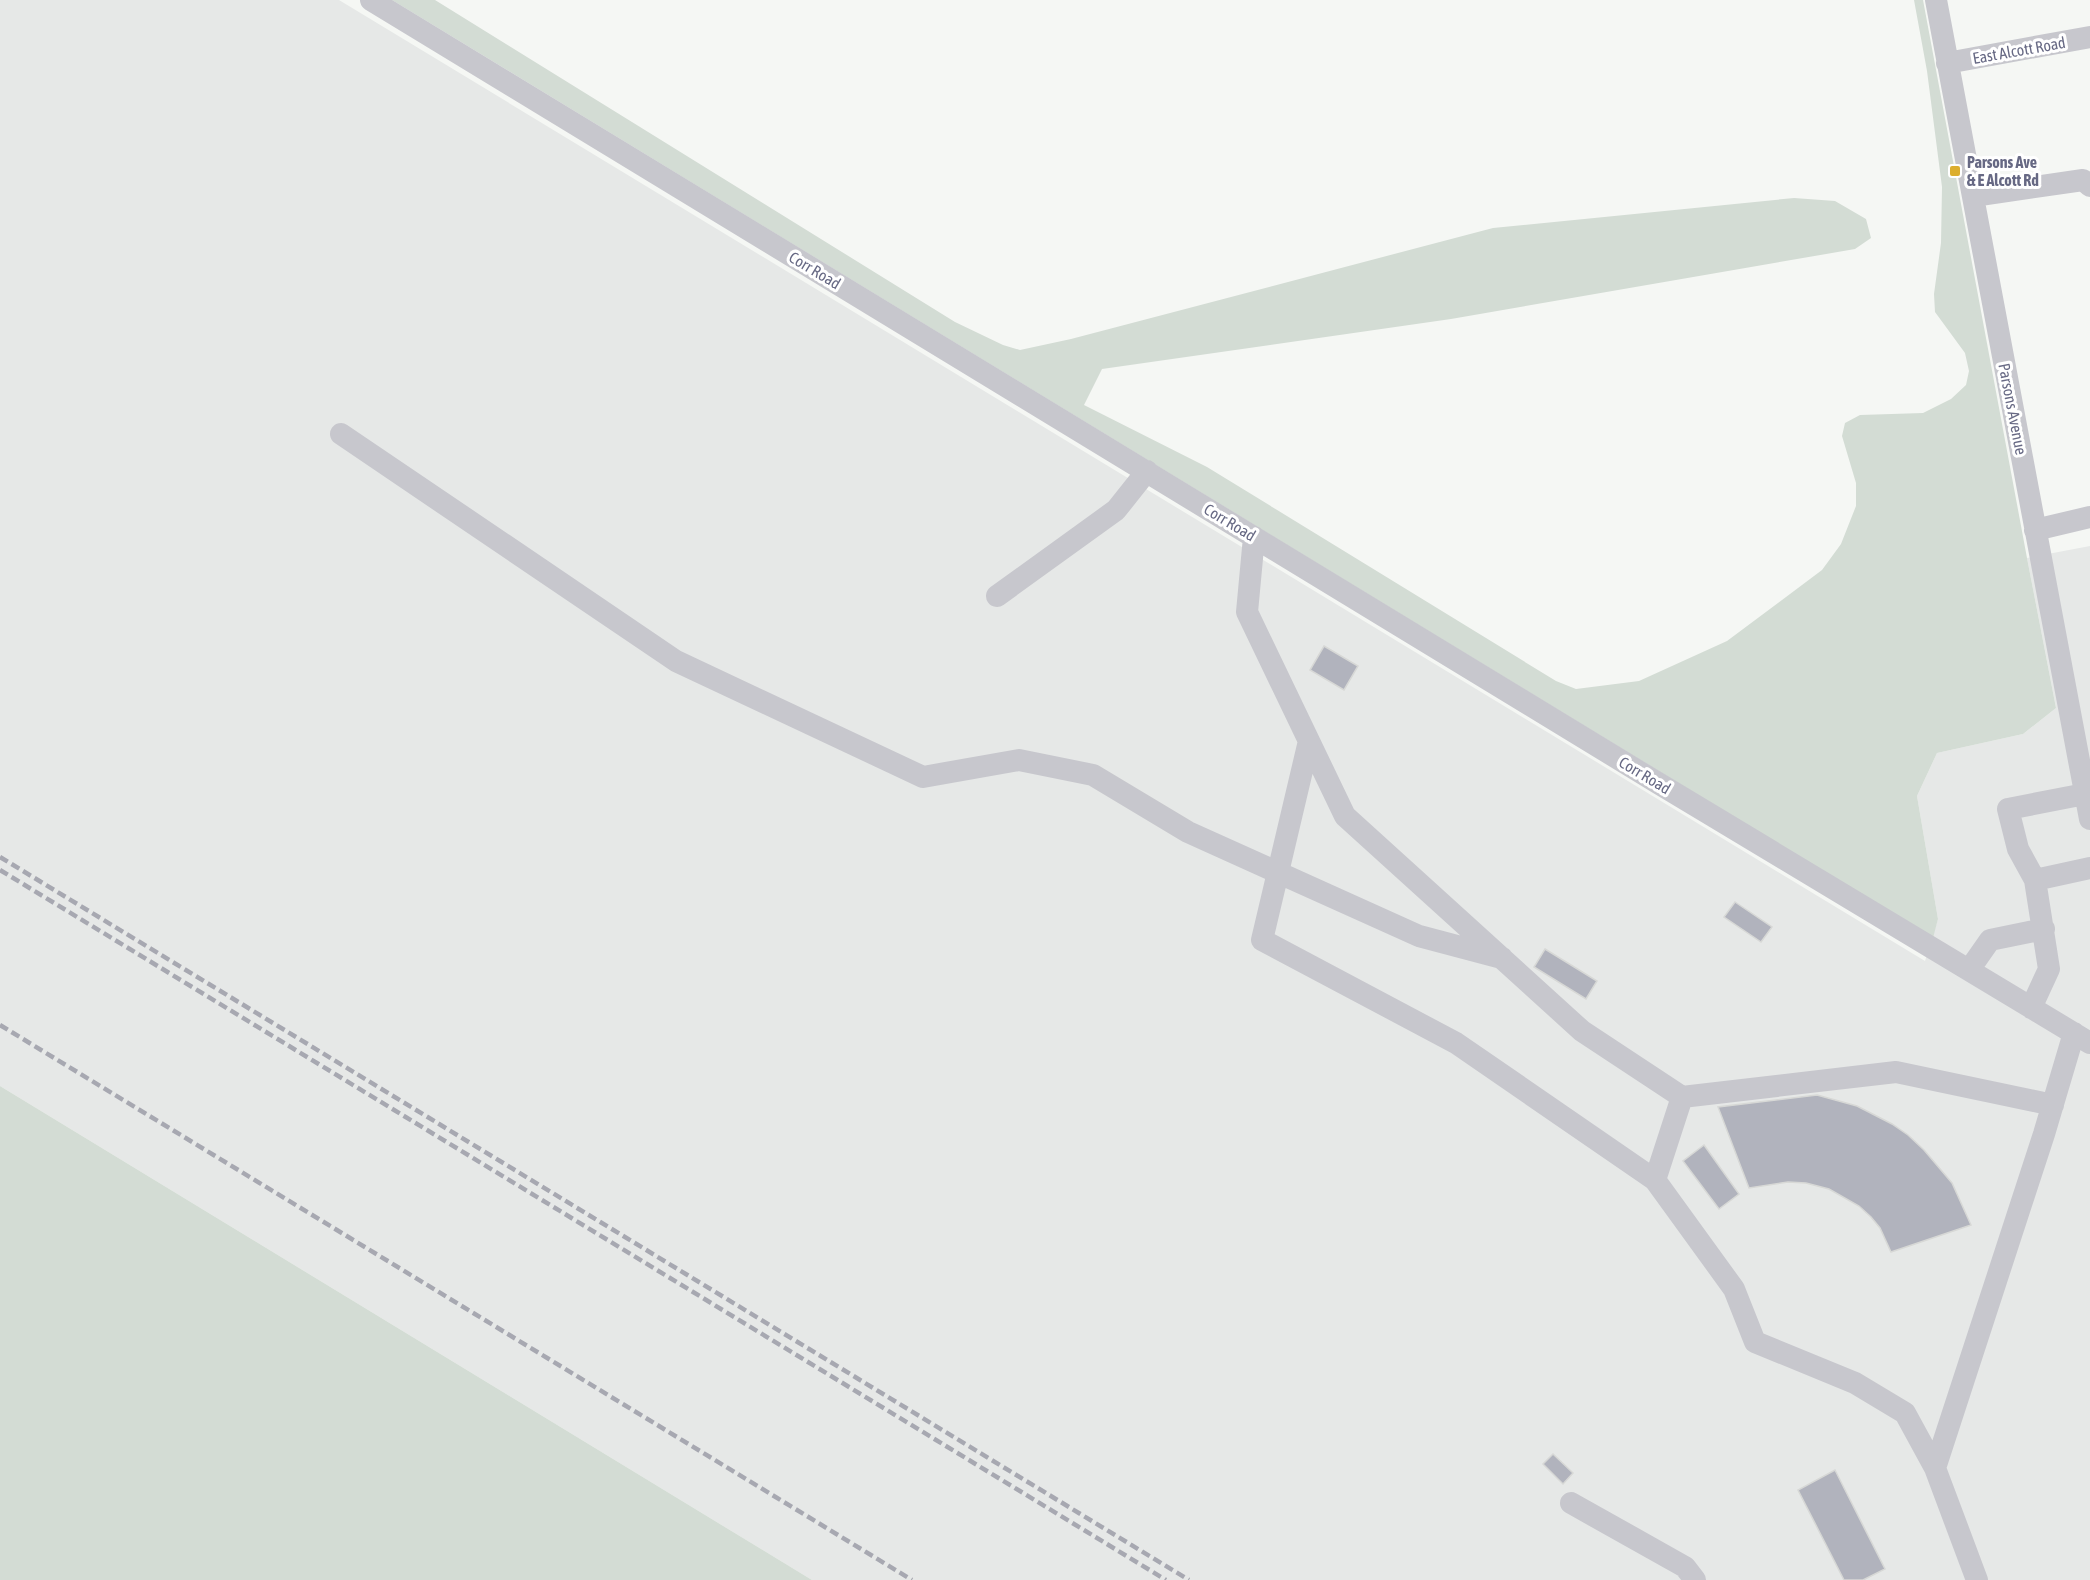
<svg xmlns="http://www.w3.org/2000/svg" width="2090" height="1580" viewBox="0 0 2090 1580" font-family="'Asap Condensed',sans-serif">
<rect width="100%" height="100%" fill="#f5f7f4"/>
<path fill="#e6e8e7" d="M0,0h339l1586,961 13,-42 -21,-123 20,-43 86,-19 33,-26 -29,-150 63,-12v1034h-1278l-812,-494z"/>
<path fill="#d3dcd4" d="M392,0h43l520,322 48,23 17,5 51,-11 422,-111 301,-30 41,3 31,18 5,19 -16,11 -404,70 -349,50 -18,36 123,62 349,214 20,8 63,-8 88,-40 95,-71 19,-26 15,-38v-23l-14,-47 3,-13 15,-8 63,-2 28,-14 15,-14 3,-14 -4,-18 -30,-41 -1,-18 7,-51 1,-56 -15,-116 -13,-71h9l104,558 29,150 -33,26 -86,19 -20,43 21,123 -5,19z
M0,1086l812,494h-812z"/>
<path fill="#b1b3bd" stroke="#d7d8d6" stroke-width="1.5" d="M1324,646l34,20 -14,24 -34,-20z
M1735,902l37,25 -11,15 -37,-25z
M1545,949l52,32 -11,18 -52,-32z
M1817,1095l40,11 35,18 16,11 16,15 28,33 19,42 -80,27 -11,-24 -9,-11 -12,-11 -30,-17 -23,-6 -18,-1 -39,6 -31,-81z
M1704,1145l35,49 -20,15 -36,-48z
M1553,1454l20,19 -10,11 -20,-20z
M1835,1470l50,99 -22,11h-19l-46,-90z"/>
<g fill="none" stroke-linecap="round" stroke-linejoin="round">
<path stroke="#c7c7cd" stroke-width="22" d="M371,0l1287,783 432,260
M1936,0l154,819
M1947,63l143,-26
M1973,196l110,-16 7,6
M341,434l335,227 247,116 96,-17 74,15 95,57 231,104 83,22
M2035,530l55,-13
M1254,537l-7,75 98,204 237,215 100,66 -27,83 79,109 21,53 100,41 50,30 30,55
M997,596l119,-86 31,-39
M1309,741l-47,199 194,103 199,137
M2035,880l-17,-31 -10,-40 77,-15
M1969,970l21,-30 54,-11
M2031,1008l18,-39 -14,-89 55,-12
M1682,1097l214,-25 157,33
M1571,1503l114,64 10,13
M1977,1580l-42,-112 109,-334 30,-101"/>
<path stroke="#a7a8b1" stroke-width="4.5" stroke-dasharray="9 4.5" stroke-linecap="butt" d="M0,857l1189,723
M0,870l1166,710
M0,1025l912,555"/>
</g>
<rect fill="#dcae2e" stroke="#fff" stroke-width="2" x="1949" y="165" width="12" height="12" rx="3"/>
<g text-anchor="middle" stroke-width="6" stroke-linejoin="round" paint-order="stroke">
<g font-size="16" fill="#676984" stroke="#fff">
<text transform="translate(2019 50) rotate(-10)" y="6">East Alcott Road</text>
<text transform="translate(815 270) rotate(31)" y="6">Corr Road</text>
<text transform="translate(2013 409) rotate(79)" y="6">Parsons Avenue</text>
<text transform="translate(1230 522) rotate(31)" y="6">Corr Road</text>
<text transform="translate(1645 775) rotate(31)" y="6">Corr Road</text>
</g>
<g font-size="16" font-weight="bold" fill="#676984" stroke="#fff" text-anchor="start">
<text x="1967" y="168">Parsons Ave<tspan x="1967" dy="18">&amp; E Alcott Rd</tspan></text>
</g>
</g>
</svg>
